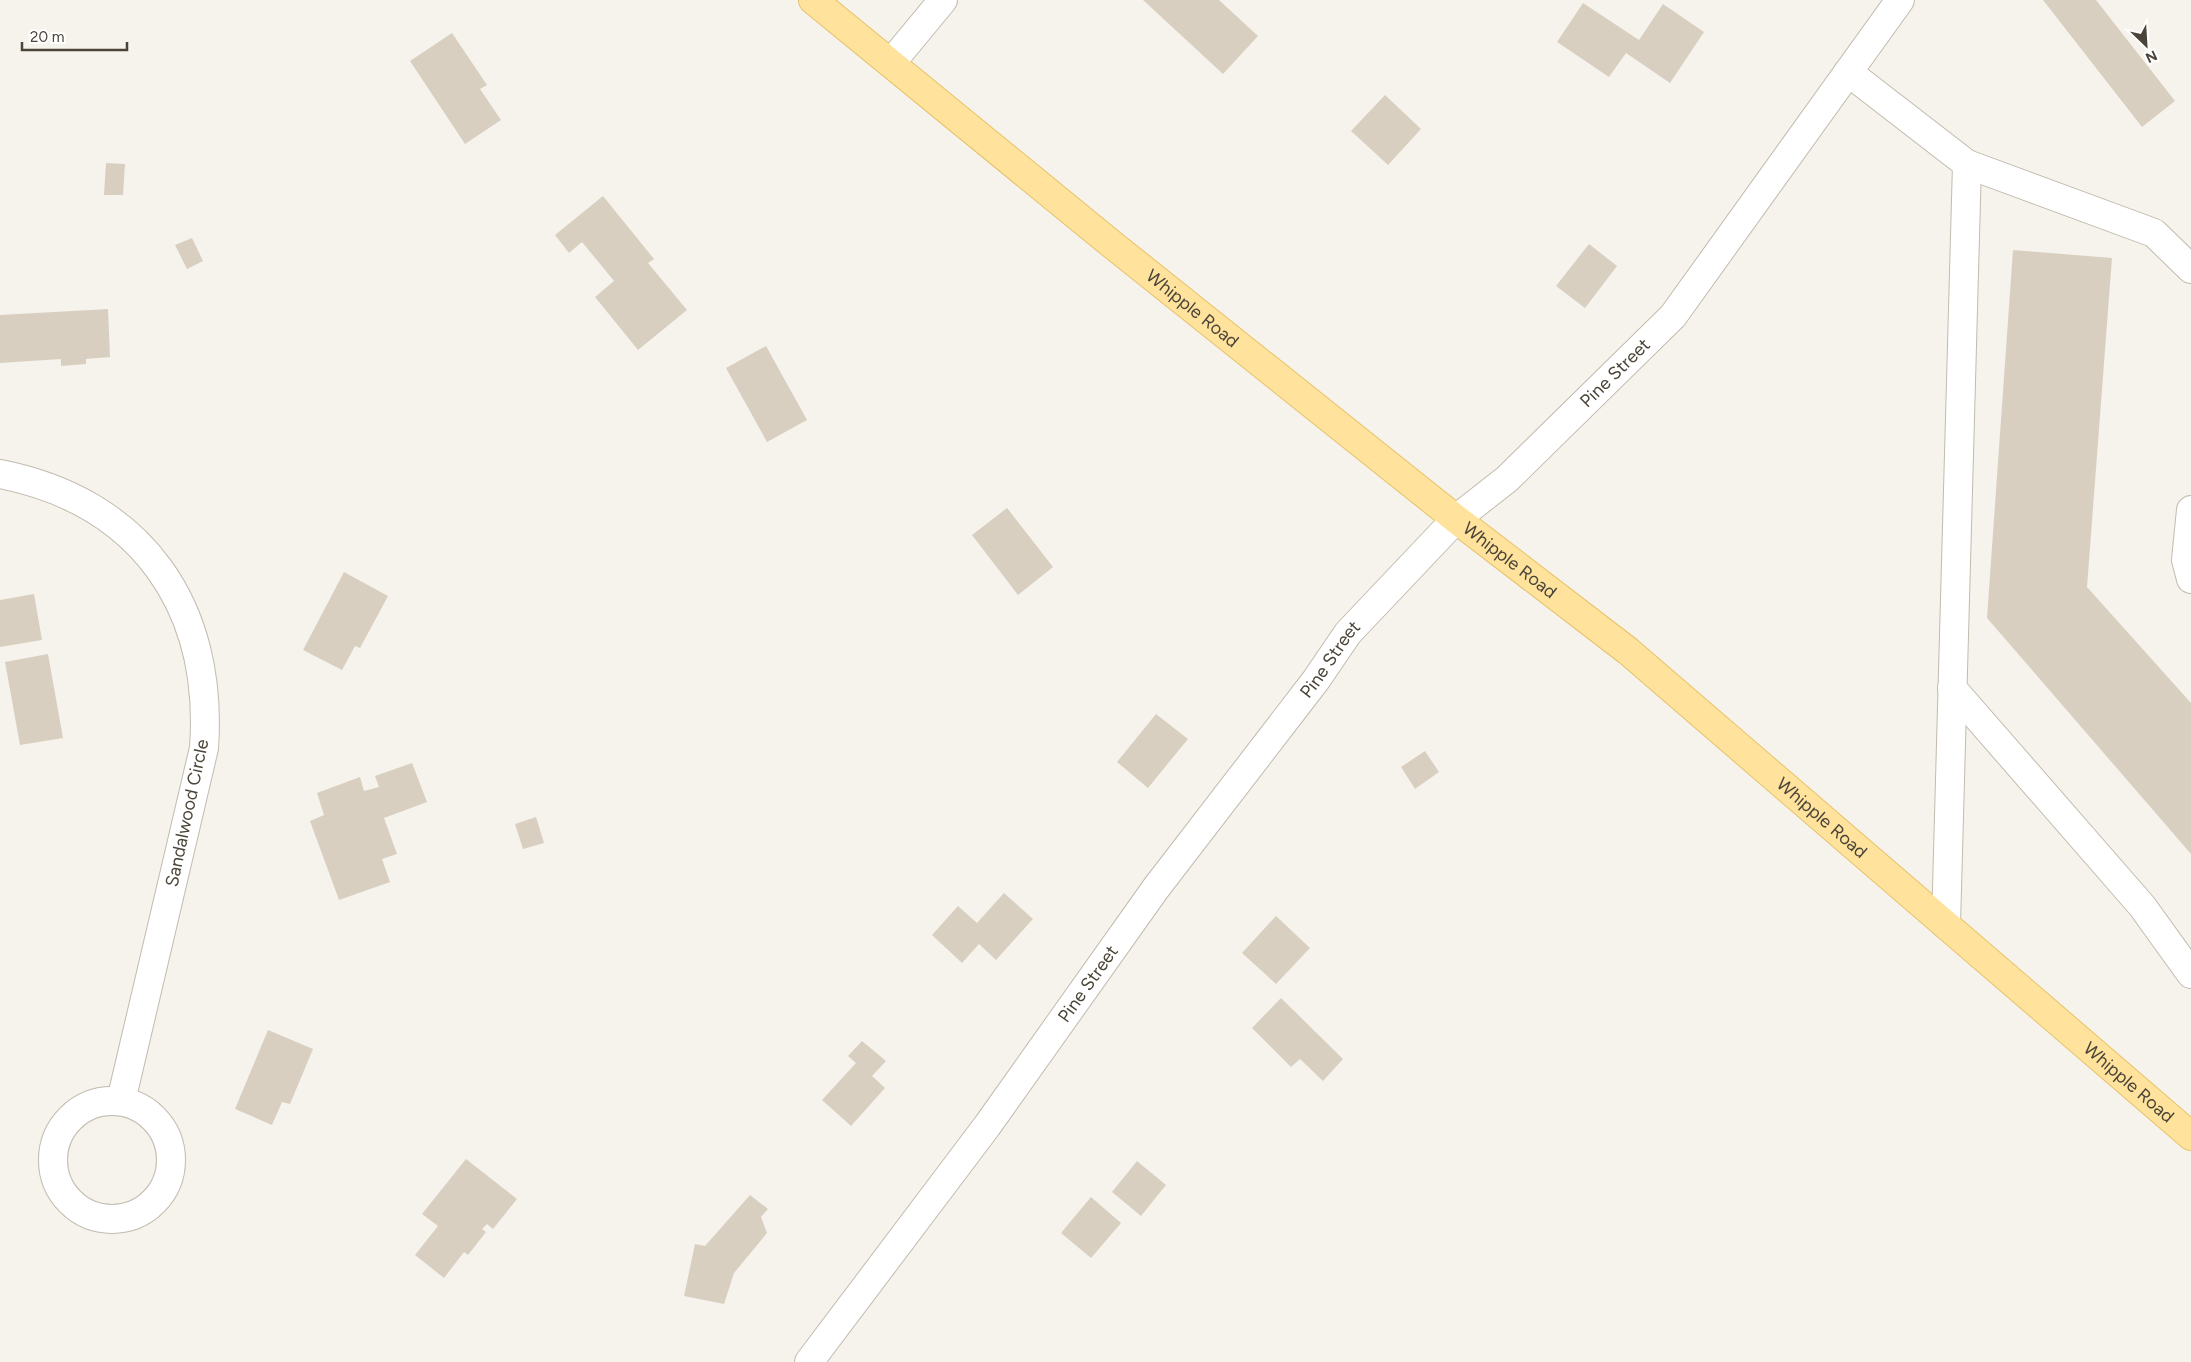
<svg xmlns="http://www.w3.org/2000/svg" width="2191" height="1362" viewBox="0 0 2191 1362" font-family="Figtree,sans-serif">
<rect width="100%" height="100%" fill="#f6f3ec"/>
<path fill="#d8cfc1" d="M1143,0h76l39,36 -35,38z
M2043,0h53l79,101 -33,26z
M1583,3l56,37 24,-36 41,28 -34,51 -44,-30 -17,24 -52,-35z
M452,33l35,52 -7,4 21,31 -36,24 -55,-83z
M1385,95l36,34 -33,36 -37,-34z
M106,163l19,1 -2,31h-19z
M603,196l51,63 -6,4 39,47 -49,40 -43,-53 19,-16 -32,-39 -13,11 -14,-18z
M192,238l11,23 -16,8 -12,-24z
M1589,244l28,22 -32,42 -29,-22z
M2013,250l99,8 -25,329 104,116v151l-204,-236z
M108,309l2,48 -24,2v5l-25,2v-7l-61,4v-48z
M766,346l41,74 -40,22 -41,-74z
M1007,508l46,59 -35,28 -46,-60z
M344,572l44,24 -28,52 -5,-2 -13,24 -39,-20z
M34,594l8,46 -42,7v-47z
M48,654l15,84 -43,7 -15,-83z
M1156,714l32,25 -40,49 -31,-26z
M1425,751l14,21 -24,17 -14,-22z
M412,763l15,39 -43,16 13,36 -15,5 8,23 -51,18 -29,-79 14,-6 -7,-22 43,-16 4,14 15,-4 -4,-11z
M536,817l8,26 -21,6 -8,-25z
M1004,893l29,26 -37,41 -17,-16 -17,19 -30,-28 26,-29 19,17z
M1276,916l34,32 -34,36 -34,-31z
M1281,998l62,61 -20,22 -23,-22 -9,8 -39,-39z
M268,1030l45,19 -23,55 -8,-2 -10,23 -37,-16z
M862,1041l24,20 -14,15 13,12 -34,38 -29,-26 34,-37 -8,-7z
M466,1159l51,40 -24,30 -6,-5 -5,5 4,3 -18,23 -4,-3 -20,26 -29,-23 23,-29 -16,-12z
M1137,1161l29,24 -25,31 -29,-24z
M750,1195l18,14 -7,8 6,16 -33,40 -10,31 -40,-8 11,-52 10,2z
M1091,1197l30,26 -30,35 -30,-25z"/>
<g fill="none" stroke-linecap="round" stroke-linejoin="round">
<g stroke="#c2bbae" stroke-width="30">
<g id="minor">
<path d="M891,63l52,-63"/>
<path d="M1848,72l119,92 -21,761"/>
<path d="M1967,164l187,69 37,36"/>
<path d="M0,474c142,28 214,133 204,274l-83,353"/>
<path d="M2191,510l-5,50 5,19"/>
<path d="M1952,688l190,218 49,68"/>
<circle cx="112" cy="1160" r="59"/>
<path id="s1" d="M809,1362l178,-236 169,-238 160,-208 32,-47 108,-114 51,-40 166,-163 227,-316"/>
</g>
</g>
<g stroke="#e6c16a" stroke-width="30">
<g id="major">
<path id="s2" d="M813,0l301,246 342,273 172,132 563,485"/>
</g>
</g>
<use href="#minor" stroke="#fff" stroke-width="28"/>
<use href="#major" stroke="#ffe39c" stroke-width="28"/>
</g>
<g text-anchor="middle" stroke-width="5" stroke-linejoin="round" paint-order="stroke">
<g font-size="18" fill="#4b4439" stroke="#fff">
<text dy="6" stroke="none"><textPath href="#s2" startOffset="489">Whipple Road</textPath></text>
<text dy="6" stroke="none"><textPath href="#s1" startOffset="1280">Pine Street</textPath></text>
<text dy="6" stroke="none"><textPath href="#s2" startOffset="894">Whipple Road</textPath></text>
<text dy="6" stroke="none"><textPath href="#s1" startOffset="875">Pine Street</textPath></text>
<text transform="translate(187 813) rotate(-78)" y="6">Sandalwood Circle</text>
<text dy="6" stroke="none"><textPath href="#s2" startOffset="1299">Whipple Road</textPath></text>
<text dy="6" stroke="none"><textPath href="#s1" startOffset="470">Pine Street</textPath></text>
<text dy="6" stroke="none"><textPath href="#s2" startOffset="1704">Whipple Road</textPath></text>
</g>
</g>
<g transform="translate(2146 45) rotate(155)" stroke="#ffffff" stroke-width="4" paint-order="stroke">
<path d="M0-4L9 19L0 12L-9 19Z" fill="#4b4439"/>
<text y="-8" font-size="14" font-weight="bold" text-anchor="middle" fill="#4b4439">N</text>
</g>
<path d="M22 42v8h105v-8" fill="none" stroke="#4b4439" stroke-width="2.5"/>
<text x="30" y="42" font-size="15" fill="#4b4439" stroke="#ffffff" stroke-width="4" paint-order="stroke">20 m</text>
</svg>
